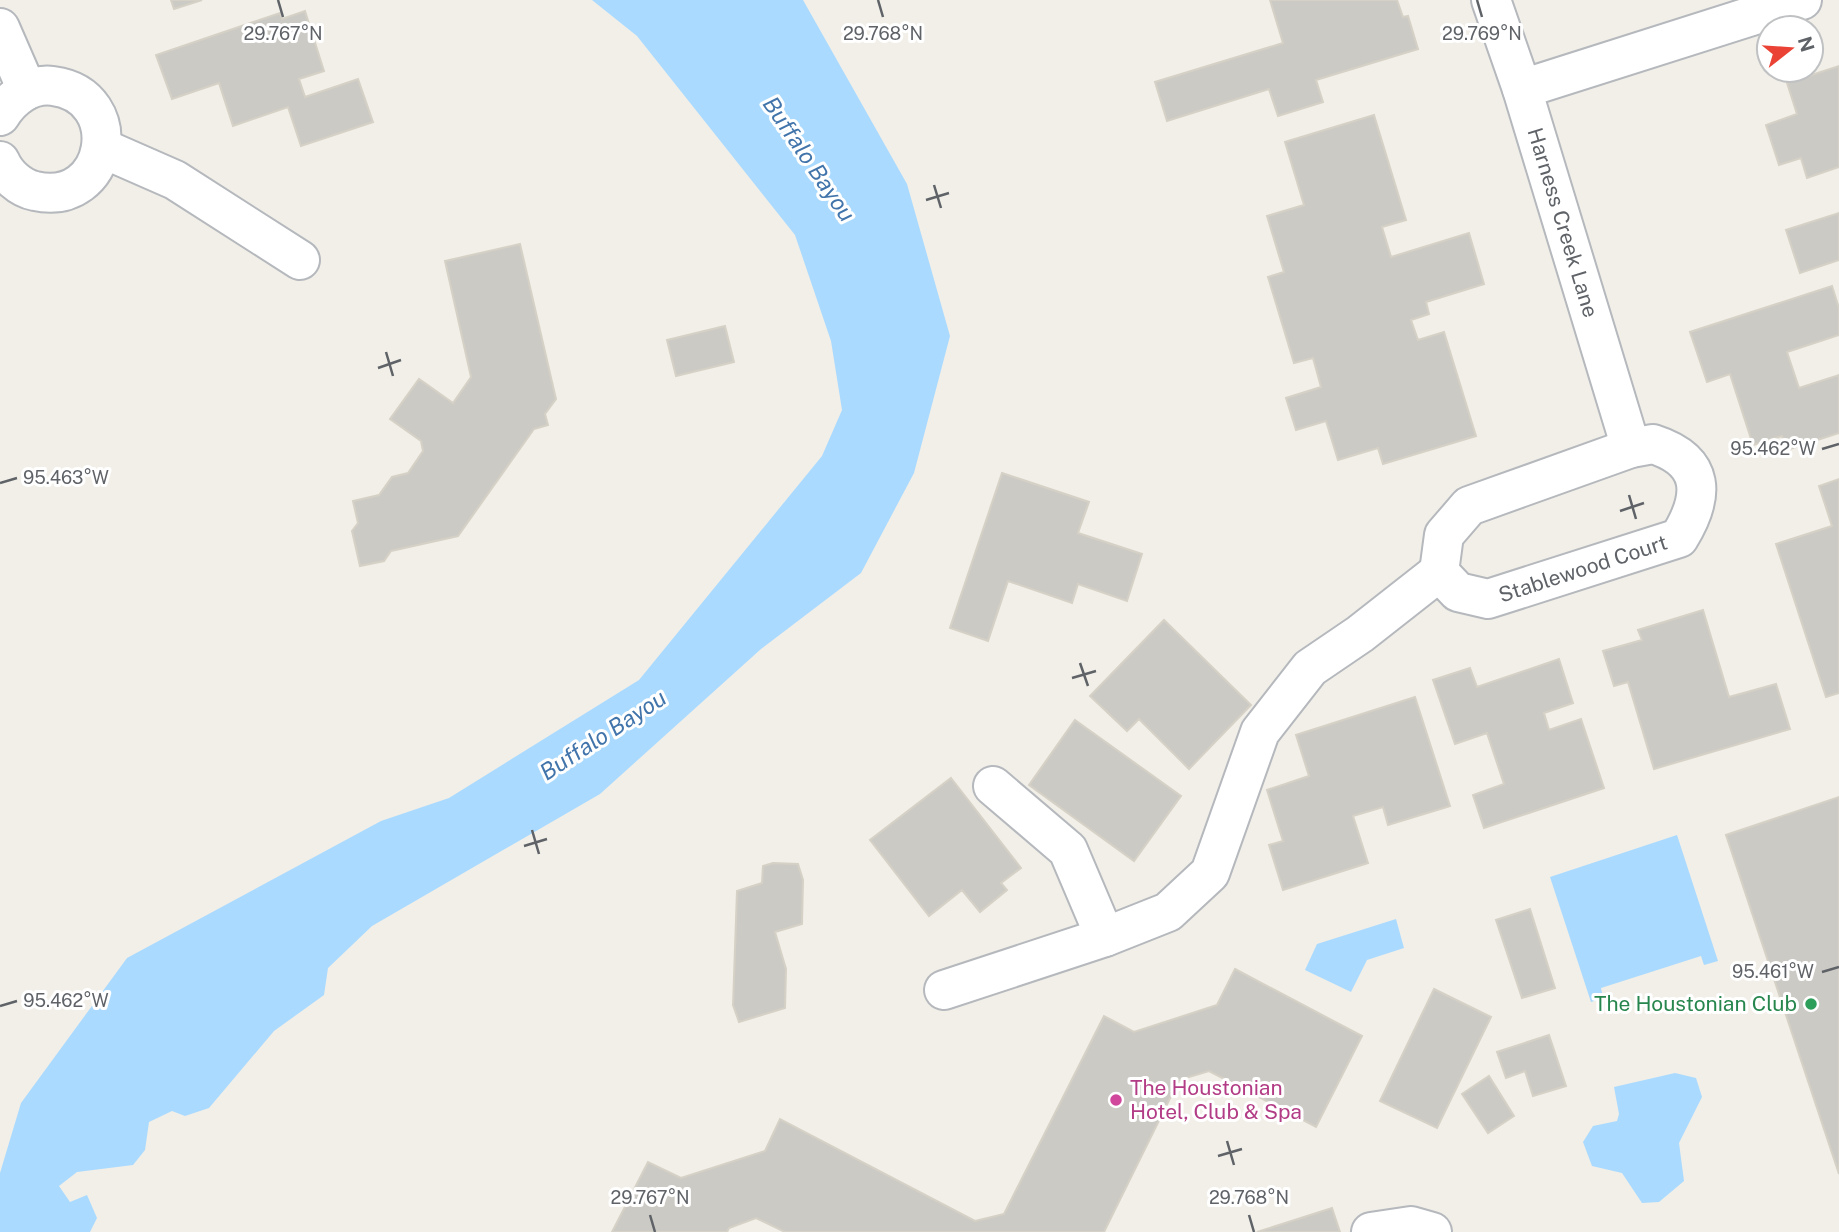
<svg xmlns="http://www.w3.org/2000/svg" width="1839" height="1232" viewBox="0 0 1839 1232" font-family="'Public Sans',sans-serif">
<rect width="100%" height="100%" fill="#f1efe8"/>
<path fill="#aadaff" d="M592,0h211l104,184 43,152 -36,137 -53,100 -100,76 -161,145 -228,132 -44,42 -4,27 -50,36 -65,77 -24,8 -13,-5 -23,11 -4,28 -12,15 -56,7 -18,14 11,16 17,-7 10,23 -7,14h-90v-59l21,-70 106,-145 254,-137 68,-23 190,-118 183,-224 20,-46 -11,-69 -36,-106 -158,-199z
M1677,835l41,126 -14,4 -3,-9 -100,32 2,10 -12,4 -41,-125z
M1396,919l8,29 -37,12 -16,32 -46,-22 12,-26z
M1675,1073l21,5 6,19 -23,46 5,38 -25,21 -17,1 -20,-30 -30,-7 -9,-24 10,-16 24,-5 2,-7 -5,-27z"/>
<path fill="#cccac5" stroke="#d6d1c6" stroke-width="2" d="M171,0h31l-28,9z
M1270,0h127l6,17 5,-1 10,33 -102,31 7,22 -45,14 -9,-27 -102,32 -12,-39 128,-39z
M305,11l19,60 -25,8 6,18 53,-18 15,43 -72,24 -13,-39 -55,19 -14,-43 -47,16 -16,-44 124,-42 2,6z
M1839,66v101l-32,11 -6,-20 -22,7 -13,-40 31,-11 -10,-31z
M1374,115l32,105 -24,7 9,30 78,-24 15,51 -58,18 3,12 -18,6 7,20 26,-8 32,104 -93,28 -5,-16 -40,12 -12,-39 -30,9 -10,-32 35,-11 -8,-29 -19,5 -26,-86 16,-5 -17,-56 37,-11 -19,-63z
M1839,213v47l-39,13 -14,-43z
M520,244l36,155 -11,15 3,11 -14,4 -76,107 -67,15 -7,10 -24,5 -8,-35 6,-8 -5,-22 26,-6 13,-18 16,-4 15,-22 -2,-10 -31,-22 29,-40 34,24 18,-26 -26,-116z
M1832,286l7,22v27l-52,17 12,36 40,-13v58l-52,17 -5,-14 -29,9 -23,-71 -23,8 -17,-50z
M725,326l9,36 -58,14 -9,-36z
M1002,473l87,29 -11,31 64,21 -15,47 -49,-17 -6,19 -64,-22 -20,60 -38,-13z
M1839,479v214l-13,4 -50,-153 56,-18 -13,-40z
M1703,610l26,87 47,-13 14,45 -136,40 -26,-87 -14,4 -11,-35 39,-11 -4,-10z
M1164,620l87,85 -62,64 -50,-50 -12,12 -37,-35z
M1559,659l14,44 -29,10 5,17 32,-11 23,69 -120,40 -11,-33 31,-11 -17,-51 -32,11 -22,-64 37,-12 7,19z
M1415,697l35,109 -62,19 -5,-18 -30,9 15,47 -85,27 -14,-45 14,-4 -16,-51 42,-14 -13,-41z
M1075,720l106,76 -47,65 -105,-76z
M951,778l70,90 -20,15 6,7 -27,22 -18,-22 -33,26 -59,-76z
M1839,797v377l-113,-339z
M773,863l25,1 5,16 -1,44 -27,8 11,37 -1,39 -46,14 -6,-17 4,-114 25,-8 1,-17z
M1530,909l25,79 -33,10 -26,-78z
M1235,969l127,67 -46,91 -107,-56 -30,9 -75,152h-319l-29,-14 -27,10 -2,4h-115l36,-70 33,16 84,-27 15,-32 195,102 29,-7 100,-198 30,16 83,-27z
M1434,989l57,28 -54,111 -57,-27z
M1549,1035l17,51 -33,10 -8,-25 -19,7 -9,-26z
M1489,1076l25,40 -26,17 -26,-39z
M1332,1208l8,24h-83z"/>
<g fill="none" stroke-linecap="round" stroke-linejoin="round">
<g stroke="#b5b8bc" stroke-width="42">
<g id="minor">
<path id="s1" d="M1491,0l31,89 109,359"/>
<path d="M0,28l27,62"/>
<path d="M1522,89l280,-89"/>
<path d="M0,116c11,-18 30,-33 53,-30 76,10 57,122 -18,105 -15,-3 -29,-16 -35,-30"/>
<path d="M102,148l73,32 125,80"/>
<path d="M1653,444c53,17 52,52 26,94l-191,61 -30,-7 -19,-20 5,-37 25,-29 162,-58z"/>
<path d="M993,786l75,64 37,87"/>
<path d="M944,990l161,-53 63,-25 42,-39 50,-141 50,-64 50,-34 79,-62"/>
<path d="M1371,1232l40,-6 21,6"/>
</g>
</g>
<use href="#minor" stroke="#fff" stroke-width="38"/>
</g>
<path fill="none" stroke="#5f6368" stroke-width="2.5" d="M278,0l5,17M878,0l5,17M1477,0l5,17M934,185l7,23M926,200l23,-7M386,352l7,24M378,368l23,-8M1822,449l17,-5M0,483l17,-5M1629,495l7,24M1620,511l24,-8M1080,663l8,23M1072,678l24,-7M532,830l7,24M524,846l23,-7M1822,972l17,-5M0,1006l17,-5M1227,1141l7,24M1218,1156l24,-7M650,1215l5,17M1249,1215l5,17"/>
<circle fill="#2e9e5b" stroke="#fff" stroke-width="2.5" cx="1811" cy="1004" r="7"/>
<circle fill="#d1479c" stroke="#fff" stroke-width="2.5" cx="1116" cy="1100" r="7"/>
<g text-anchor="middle" stroke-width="6" stroke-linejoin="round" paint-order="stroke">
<g font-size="21" fill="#5f6368" stroke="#fff">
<text dy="7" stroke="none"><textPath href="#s1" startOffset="234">Harness Creek Lane</textPath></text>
<text transform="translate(1583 569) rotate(-18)" y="7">Stablewood Court</text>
</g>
<g font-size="21" fill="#27864d" stroke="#fff" text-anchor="end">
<text x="1797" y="1011">The Houstonian Club</text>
</g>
<g font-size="21" fill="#b23c85" stroke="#fff" text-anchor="start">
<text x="1130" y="1095">The Houstonian<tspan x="1130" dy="24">Hotel, Club &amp; Spa</tspan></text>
</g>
<g font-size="23" font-style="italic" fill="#4174aa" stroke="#fff">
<text transform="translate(809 159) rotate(56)" y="8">Buffalo Bayou</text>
<text transform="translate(603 735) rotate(-33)" y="8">Buffalo Bayou</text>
</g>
</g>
<g font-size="18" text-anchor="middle" fill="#5f6368" stroke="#fff" stroke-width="6" stroke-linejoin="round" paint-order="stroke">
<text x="283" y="40">29.767°N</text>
<text x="883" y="40">29.768°N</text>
<text x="1482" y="40">29.769°N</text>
<text x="1773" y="455">95.462°W</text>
<text x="66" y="484">95.463°W</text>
<text x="1773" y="978">95.461°W</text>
<text x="66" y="1007">95.462°W</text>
<text x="650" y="1204">29.767°N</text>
<text x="1249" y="1204">29.768°N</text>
</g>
<g transform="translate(1790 49) rotate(73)"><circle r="33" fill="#ffffff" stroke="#bfc1c3" stroke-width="2"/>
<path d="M0-5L12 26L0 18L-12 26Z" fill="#ea4335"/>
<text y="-10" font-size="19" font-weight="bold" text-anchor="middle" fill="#5f6368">N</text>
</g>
</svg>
